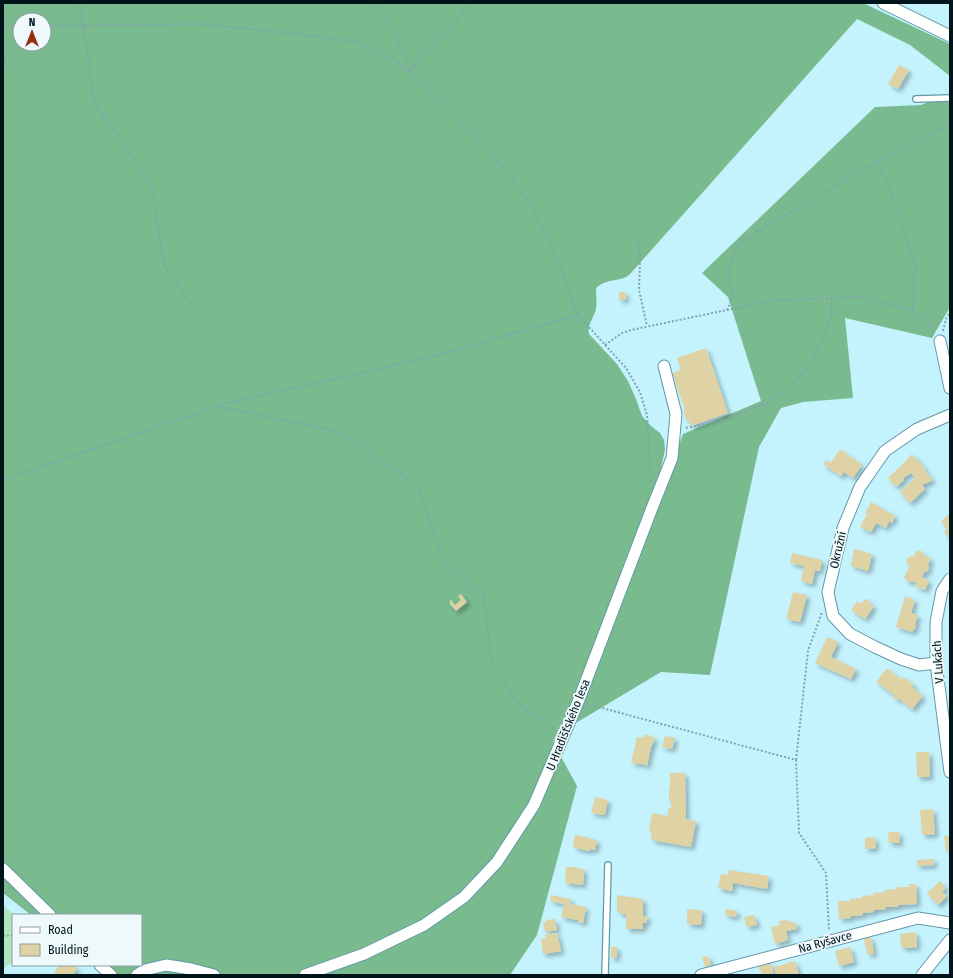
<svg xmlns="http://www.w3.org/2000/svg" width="953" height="978" viewBox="0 0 953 978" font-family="'Fira Sans Condensed',sans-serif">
<defs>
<filter id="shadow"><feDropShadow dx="3.5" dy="3.5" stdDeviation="2" flood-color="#0004"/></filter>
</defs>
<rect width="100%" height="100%" fill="#c4f3fe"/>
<path fill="#b0e5c0" d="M3,905l11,10h-1v47l-10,7z"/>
<path fill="#79bb8f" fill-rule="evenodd" d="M3,3h860l87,41v32l-40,-31 -53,-26 -226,254c-1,1 -3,3 -5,4 -11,5 -21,2 -30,11 0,7 1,14 0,21 -2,9 -9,15 -7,25l28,30 11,17 8,18 6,17 9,10 9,7 4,7 1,10 -6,27 -73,193 -33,72 24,44 -40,149 -27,40h-405l-12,-10h48v-50h-110l-28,-22zM20,20h24v24h-24z
M950,93v214l-18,31 -87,-20 8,80 -50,4 -22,6 -22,39 -49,228 -49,-3 -85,51 107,-289 78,-33 -33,-104 -26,-24 173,-166 46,-2z"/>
<path fill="#dfd2a4" filter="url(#shadow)" d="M899,65l10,5 -11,19 -10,-5z
M619,292h6l1,8h-7z
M706,348l22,65 -37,13 -3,-7 -2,1 -3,-11h2l-13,-36 9,-3 -4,-12z
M840,449l22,16 -9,13 -9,-6 -3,4 -18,-12 3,-4 5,3z
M912,454l14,16 -1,1 8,9 -11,5 3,4 -15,14 -10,-11 15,-14 -4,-5 -8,5 1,2 -8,7 -8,-9 19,-18v-1z
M871,502l24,14 -3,7 -3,-2 -3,7 -10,-5 -5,9 -11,-5 7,-13 -2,-1z
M949,514l1,1v21l-2,2 -4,-6 3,-3 -4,-4 1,-1 -3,-3z
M854,549l18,5 -4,17 -17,-5z
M919,550l3,2 2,3 7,4 -3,5 1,4 -1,3 -4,1 -2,5 7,4 -4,9 -10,-4 2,-3 -5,-2 -3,1 -3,-2 -2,-3 6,-12 -3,-1 -1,-3 2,-3 3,-2 2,1 3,-5z
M792,553l30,7 -2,11 -5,-1 -3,14 -11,-3 3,-15 -14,-3z
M793,592l14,3 -7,27 -14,-3z
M461,594l6,8 -11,9 -6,-7v-5l5,6 6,-5 -3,-4z
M905,596l10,4 -4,13 7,2 -3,9 1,2 -1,3 -2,1v2l-17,-5z
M867,599l2,1v3l5,3 -9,13 -14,-9 6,-9 5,3 2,-4z
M827,637l11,5 -7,15 25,12 -5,10 -36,-16z
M887,668l15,12 2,-3 10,8 -2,2 11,9 -11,13 -14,-11 -1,2 -4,-3 1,-2 -18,-13z
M645,734l10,4 -4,9 -4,19h-2l1,-1 -9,-2v1l-6,-1 6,-26 6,1z
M665,736l10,2 -3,11 -10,-2z
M916,752h13l1,25h-13z
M670,773h15l1,46 10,2 -5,26 -40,-7 1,-8 -3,-1 3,-18 16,3v-8h3v-7h-2v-12h1z
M595,797l13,3 -3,14 -2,1 -12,-2z
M933,809l2,25 -13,1 -2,-25z
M888,832h11l1,11h-11z
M575,835l12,2v1l10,2 -2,10 -5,-1 -1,2 -14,-3 -2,-3z
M944,835l6,2v14h-4z
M875,837l1,11 -11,1v-11z
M934,859v6l-17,1v-6z
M566,867h9v1l9,1 -1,16 -18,-2z
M728,870l41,6 -2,13 -34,-6 -1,8 -14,-3 3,-14 7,1z
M940,881l6,7 -4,3 5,5 -9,9 -11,-12z
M909,884h7l1,20 -19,1v2h-12v2l-12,1v2l-11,1v2l-12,1v2l-12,1 -1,-18h12v-2l12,-1v-2l12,-1 -1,-2 12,-1v-2l12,-1v-2h12z
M551,895l20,4 -1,5 16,3 -3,16 -5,-1v-2l-17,-3 3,-13 -14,-3z
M617,895l26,4v17h5l-2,7h-3v6h-17v-15h-6v-3h-3z
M687,909l15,1 -1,15 -14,-1z
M726,909l11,2 -1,6 -11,-2z
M754,915l3,10 -10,2 -3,-10z
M555,919l2,11 -12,2 -2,-10h4l-1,-2z
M785,920l11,3 1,6 -11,2 2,9 -13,4 -4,-17 9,-2 -1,-4z
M916,932l1,15 -12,1v-1h-4l-1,-13z
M557,933l4,18 -18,3 -2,-15 5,-1 -1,-3z
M871,937l3,16 -6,2 -4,-15 1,-2z
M611,947h6v11h-6z
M850,947l4,15 -15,4 -4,-15z
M708,956l3,9 -6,2 -3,-10z
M795,961l4,14h-22l-3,-8z
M771,963l3,12h-11l-5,-9z
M59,965h13l5,3 -4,7h-20z"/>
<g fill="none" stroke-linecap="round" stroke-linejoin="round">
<g stroke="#6099a6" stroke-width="8">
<path id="lane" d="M916,99l34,-1
M605,975l3,-110"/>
</g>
<g stroke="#6099a6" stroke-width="13">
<path id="street" d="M883,3l67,33
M940,341l10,47
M950,579l-8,12 -6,31v41l14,109
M936,663l-17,2 -18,-6 -26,-12 -25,-13 -17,-18 -5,-24 15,-64 17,-41 25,-36 32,-22 33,-14
M3,869l47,46
M100,965l11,10
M137,975l8,-5 21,-5 25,4 23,6
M305,975l59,-21 60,-29 40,-28 33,-35 37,-57 44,-103 74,-194 20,-50 4,-44 -12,-48
M701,975l217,-57 32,5
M922,975l28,-35"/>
</g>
<path stroke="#7fa4ad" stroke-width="2" stroke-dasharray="2 2" stroke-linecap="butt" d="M80,3l14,99 58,84 12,80 26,38
M373,3l24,35 13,33
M3,26h17
M44,26l156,-2 97,10 60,8 34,15 19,15 42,40 42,44 35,45 26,53 23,61 48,53 14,24 7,23 4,67
M3,47l3,19
M410,72l17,-23 29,-27 13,-19
M878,161l20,48 17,57 -2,45 18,15 3,6
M638,239l2,23 -1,28 8,36
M727,310l51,-10 86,-3 49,14
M943,331l3,-12 4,-6
M605,345l17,-12 9,-3 96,-20 6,-13 -6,-25 12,-29 63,-38 109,-63 39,-17
M220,407l121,25 77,55 28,78 38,30 7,64 26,43 38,28
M686,428l34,-7 45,-17 26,-18 11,-12 10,-14 12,-24 7,-18 1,-20
M3,480l221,-76 207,-47 147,-42
M587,704l209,56 3,73 27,40 3,58
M796,760l12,-109 14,-39
M3,936l10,-1"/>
<use href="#lane" stroke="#fff" stroke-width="5.5"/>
<use href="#street" stroke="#fff" stroke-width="11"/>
</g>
<g text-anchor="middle" stroke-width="3.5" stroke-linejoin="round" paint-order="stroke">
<g font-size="12" fill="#001419" stroke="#eef9fc">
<text transform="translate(838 550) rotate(-77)" y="4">Okružní</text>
<text transform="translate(938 662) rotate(-94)" y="4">V Lukách</text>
<text transform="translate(568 725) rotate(-68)" y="4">U Hradišťského lesa</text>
<text transform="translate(825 942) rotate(-15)" y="4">Na Ryšavce</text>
</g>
</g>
<rect width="953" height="978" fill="none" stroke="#001419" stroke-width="8"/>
<rect x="12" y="914" width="130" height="52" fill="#eef9fc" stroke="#8f9da1"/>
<rect x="20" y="927" width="20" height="6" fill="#ffffff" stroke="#8f9da1"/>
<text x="48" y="934" font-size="12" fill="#001419">Road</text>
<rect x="20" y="944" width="20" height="12" fill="#dfd2a4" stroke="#8f9da1"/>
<text x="48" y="954" font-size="12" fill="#001419">Building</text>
<g transform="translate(32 32)"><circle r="19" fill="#eef9fc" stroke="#8f9da1"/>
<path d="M0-3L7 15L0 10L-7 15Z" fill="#962e15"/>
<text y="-6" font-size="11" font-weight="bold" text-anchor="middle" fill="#001419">N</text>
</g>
</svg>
